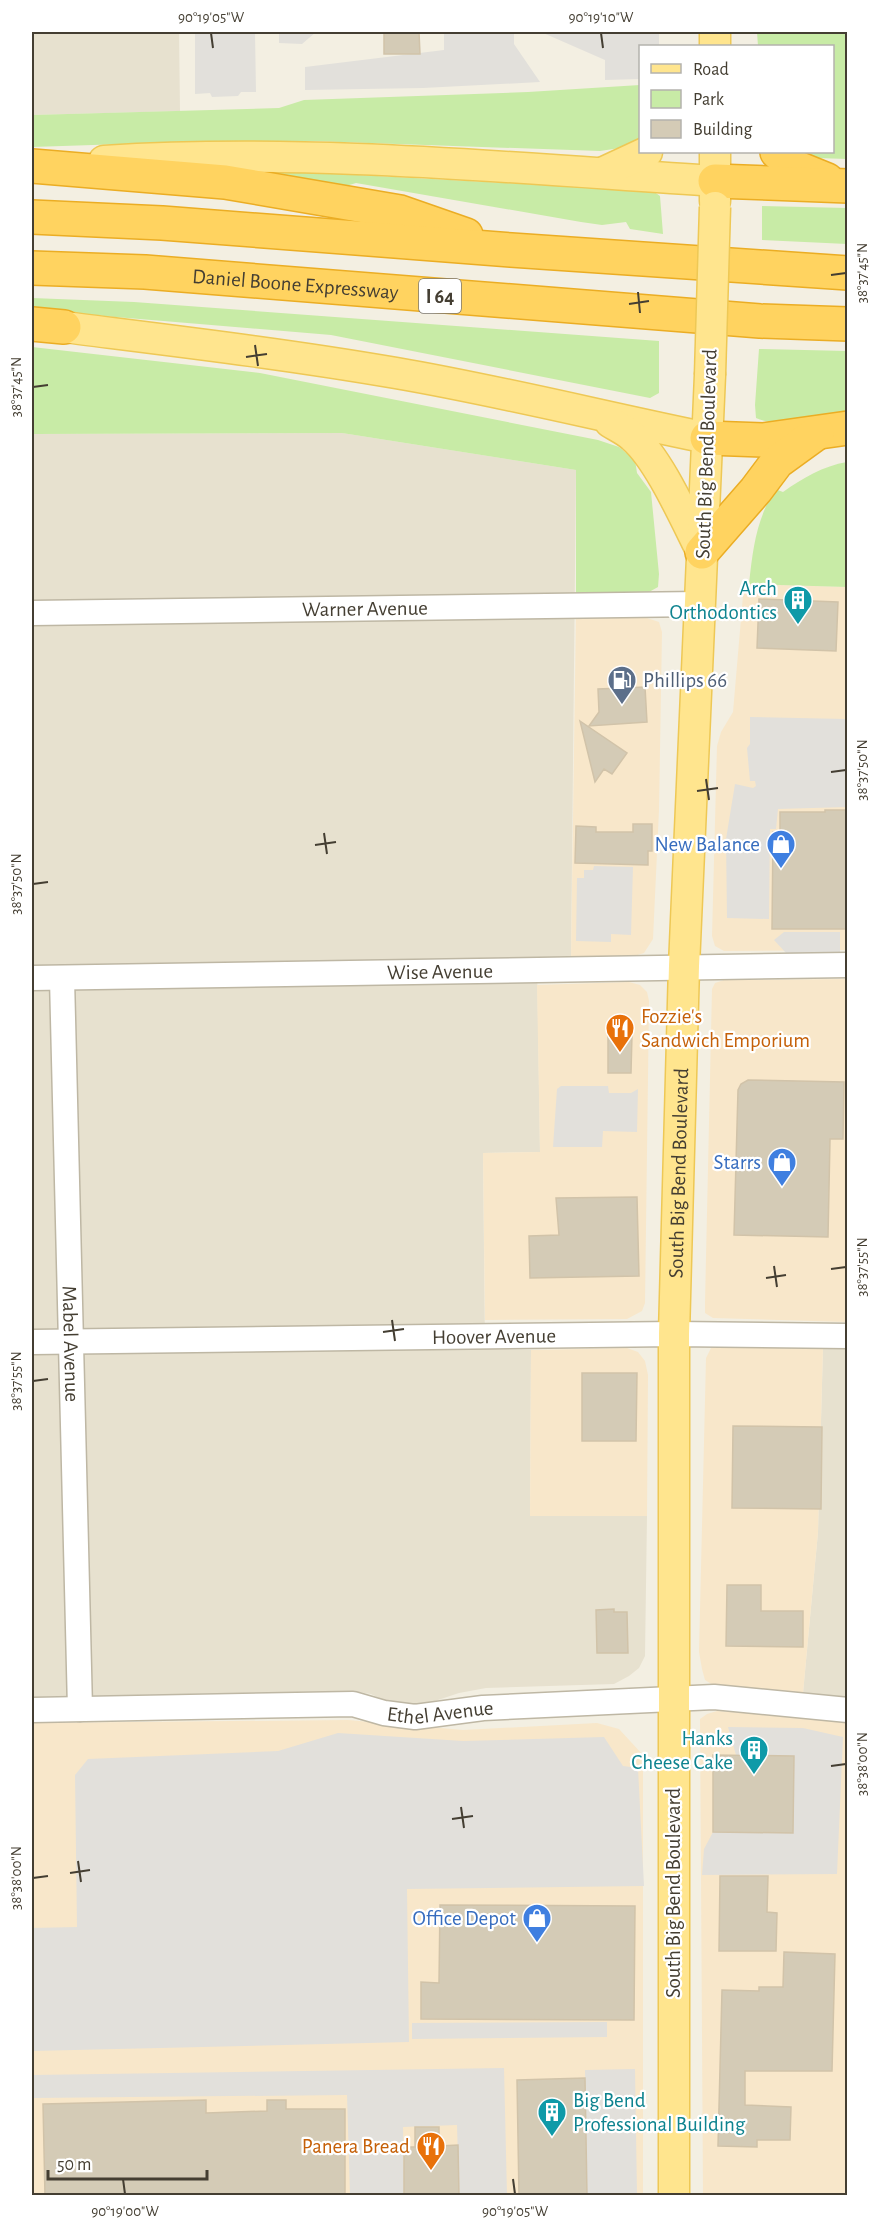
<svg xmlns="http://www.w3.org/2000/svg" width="879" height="2227" viewBox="0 0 879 2227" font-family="'Alegreya Sans',sans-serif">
<rect width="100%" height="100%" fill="#f3efe2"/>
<path fill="#e7e1cf" d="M32,32h147l1,79 -148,4z
M342,433l234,37 -5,488 -34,1 3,193 -57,1 2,196 46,1 -1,166h117l-2,140 -6,12 -10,8 -15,8 -128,4 -27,5 -48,16 -12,-1 -28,-14 -19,-3 -320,6v-1263z
M823,1347h24v353l-44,-7 15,-161z"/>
<path fill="#f8e7ca" d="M744,584l103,3v363l-123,1 -9,-5 -3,-10 5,-190 4,-14 12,-20z
M576,615l71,3 12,4 3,10 -3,178 -6,129 -9,14 -10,3 -63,2z
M847,979v343l-134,-4 -8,-5v-10l7,-314 3,-6 9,-3z
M629,982l11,3 7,7 2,9 -4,302 -3,8 -15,8 -142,1 -2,-167 57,-1 -3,-167z
M721,1345l102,2 -5,185 -15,161 -90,-8 -8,-5 -3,-11 -3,-17 7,-294 5,-10z
M627,1348l11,4 7,9 3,14 -1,141h-117l1,-166z
M717,1711l108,6 22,4v474h-144l-3,-476 7,-5z
M348,1720l115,10 134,-7 22,6 24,26v440h-611v-472z"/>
<path fill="#c8eba6" d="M757,32h90v127l-30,-1 -24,-6h39v-106h-74z
M640,85v52l-13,10 -27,4 -288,-10h-97l-183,6v-32l247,-7 25,-8 224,-8z
M285,171l368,20 7,5 3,38 -33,-5 -4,-7 -24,3 -21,-3 -225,-39 -10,3 -71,-12z
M762,206l85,2v36l-85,-4z
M32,298l102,4 525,39v52l-9,5 -319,-63 -299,-25z
M32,347l228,26 338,67 21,7 16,13 2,13 14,19 8,82 -1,13 -9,5 -73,2v-124l-234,-37 -310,1z
M759,349l88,2v62c-24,3 -69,16 -91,5l-1,-13z
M847,462v125l-98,-3c4,-36 7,-63 26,-95l8,3c20,-14 40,-26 64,-30z"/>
<path fill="#e2e0db" d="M195,32h60l1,60h-15l-3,4 -26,1 -2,-4 -15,1z
M279,32h37l-14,12 -23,-1z
M444,32h70v12l26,38 -117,6 -118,2v-23l139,-17z
M541,32h118v14h-19v33l-35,1v-20z
M750,717l97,2v88l-69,2 -2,20h-6l-1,90 -42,-1 -1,-79 9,-55 18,4 3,-2 -1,-5h-5l-3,-33 3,-4z
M594,866l39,1 -2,68 -20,-1v8l-35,-1 1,-63h7v-8h9z
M784,932h56v21h-54l-12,-13z
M561,1086h47l1,7h22l7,-4 -1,43 -34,-1 -1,16h-49l4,-58z
M728,1727l75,1 40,9 -6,137 -135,1 2,-26 9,-17h80l1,-76 -58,-1z
M338,1733l125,8 141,-4 19,29 15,2 6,118 -237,3 2,153 -377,9v-123l45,-1 -2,-152 13,-16 190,-8z
M607,2022v15l-195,2v-16z
M504,2068l3,127h-48l-2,-70 -54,2 1,67 -54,1 -3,-100 -315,3v-23z
M635,2069l2,126h-50l-2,-125z"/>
<path fill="#d4cbb6" stroke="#d1c3a9" stroke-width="1.5" d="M384,32h35l1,22h-36z
M759,599l79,3 -2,49 -79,-3z
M645,687l2,35 -58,4 10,-14 -1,-23z
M580,721l47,32 -15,21 -8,-5 -9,13z
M825,810h23v119h-76l1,-97h7v-20h45z
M633,824h19v27h-4v14l-73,-2 1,-37 20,1v5h37z
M608,1034l24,1 -1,38h-23z
M748,1080l96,2 -1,57h-13l-2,98 -94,-2 4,-145 3,-6z
M637,1197l2,79 -109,2 -1,-42 30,-1 -3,-37z
M582,1373h55l-1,68h-54z
M733,1426l89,1 -1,82 -89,-1z
M727,1585h34v26h42v36l-77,-1z
M614,1609v3h13l1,41h-31l-1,-43z
M713,1755l81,1 -1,77 -80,-1z
M720,1876h48l-1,36 10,1 -1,38h-57z
M440,1905l195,1 -1,114 -213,-1v-37l18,1z
M784,1952l51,2 -3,117h-87v34l46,2 -1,33h-33v7l-39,-1 4,-156 37,1v-4h24z
M585,2078l2,118h-68l-2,-116z
M206,2100v13l61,-2v-11h19v9h59v87h-300l-2,-92z
M415,2127h24v19l19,-1 1,51h-55v-49h11z"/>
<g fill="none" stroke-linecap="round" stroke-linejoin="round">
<g stroke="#beb7a4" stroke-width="27">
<g id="minor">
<path id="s1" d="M32,613l667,-9"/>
<path id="s2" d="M32,978l816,-13"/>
<path id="s3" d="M62,978l18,731"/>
<path id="s4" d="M32,1342l642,-8 174,2"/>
<path id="s5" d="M32,1710l321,-6 31,9 31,4 68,-9 231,-11 134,13"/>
</g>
</g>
<g stroke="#eec855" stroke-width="33">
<g id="major">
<path d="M715,32v14"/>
<path d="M715,152v49"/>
<path d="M104,161c203,-13 408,7 611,20"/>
<path d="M604,172l43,-20"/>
<path d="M64,327c111,14 222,27 332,46 105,18 208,44 311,65"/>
<path d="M610,422c8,5 17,9 23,15 26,22 53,84 69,115"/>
<path id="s6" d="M674,2196v-862l10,-368 26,-591"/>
</g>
</g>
<g stroke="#ebad24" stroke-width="36">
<g id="highway">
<path d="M777,152l18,15 32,13"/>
<path d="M32,166l193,16 175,30 66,23"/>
<path d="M715,181l133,5"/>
<path d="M32,217l130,6 349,27 337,23"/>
<path id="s7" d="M32,268l113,4 615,49 88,3"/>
<path d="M32,324l32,3"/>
<path d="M707,438l56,2 85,-12"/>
<path d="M702,552l54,-62 21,-28 40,-29"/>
</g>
</g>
<use href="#minor" stroke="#fff" stroke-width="24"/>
<use href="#major" stroke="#ffe58e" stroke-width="30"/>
<use href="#highway" stroke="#ffd360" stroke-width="33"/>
<g stroke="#eec855" stroke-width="33" stroke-linecap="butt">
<path id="major-bridge" d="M710,375l5,-168"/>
</g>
<use href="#major-bridge" stroke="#ffe58e" stroke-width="30"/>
</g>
<path fill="none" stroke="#443e32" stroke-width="2" d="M211,33l2,15M601,33l2,15M831,275l15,-2M638,292l2,21M629,304l20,-3M255,345l3,21M246,357l21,-3M33,387l15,-2M831,772l15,-2M706,779l3,21M697,791l21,-3M324,833l3,21M315,845l21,-3M33,884l15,-2M774,1266l3,21M831,1269l15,-2M766,1278l20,-3M392,1320l3,21M383,1332l21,-3M33,1381l15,-2M831,1766l15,-2M461,1807l3,21M452,1819l21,-3M78,1861l3,21M70,1873l20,-3M33,1878l15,-2M123,2179l2,15M513,2179l2,15"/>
<defs>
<g id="building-pin" transform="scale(1.5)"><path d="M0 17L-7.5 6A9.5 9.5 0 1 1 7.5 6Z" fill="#0f9aa8" stroke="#fff"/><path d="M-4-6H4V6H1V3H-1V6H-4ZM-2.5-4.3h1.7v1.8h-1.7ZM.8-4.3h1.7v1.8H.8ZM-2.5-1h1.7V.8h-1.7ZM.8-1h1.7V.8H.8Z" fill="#fff"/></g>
<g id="fuel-pin" transform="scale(1.5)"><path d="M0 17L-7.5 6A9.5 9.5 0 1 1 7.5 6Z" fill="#5c6f8a" stroke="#fff"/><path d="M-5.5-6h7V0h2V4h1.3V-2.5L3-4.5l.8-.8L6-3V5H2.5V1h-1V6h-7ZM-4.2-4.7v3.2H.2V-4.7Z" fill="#fff"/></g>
<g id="shop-pin" transform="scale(1.5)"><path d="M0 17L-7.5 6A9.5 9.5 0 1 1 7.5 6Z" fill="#3f7fe0" stroke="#fff"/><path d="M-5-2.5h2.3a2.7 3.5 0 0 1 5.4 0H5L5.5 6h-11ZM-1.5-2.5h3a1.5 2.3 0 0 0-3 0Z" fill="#fff"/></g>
<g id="restaurant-pin" transform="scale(1.5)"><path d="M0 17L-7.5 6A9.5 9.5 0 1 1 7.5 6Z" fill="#e8710a" stroke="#fff"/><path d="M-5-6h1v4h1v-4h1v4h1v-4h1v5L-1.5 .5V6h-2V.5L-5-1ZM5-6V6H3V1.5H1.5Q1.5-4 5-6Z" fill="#fff"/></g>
</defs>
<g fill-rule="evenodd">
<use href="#building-pin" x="798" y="600"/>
<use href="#fuel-pin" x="622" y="680"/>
<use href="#shop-pin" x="781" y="844"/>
<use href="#restaurant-pin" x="620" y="1028"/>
<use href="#shop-pin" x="782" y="1162"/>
<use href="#building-pin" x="754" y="1750"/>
<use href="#shop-pin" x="537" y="1918"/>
<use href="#building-pin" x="552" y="2112"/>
<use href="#restaurant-pin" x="431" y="2146"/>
</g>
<g text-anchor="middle" stroke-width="4.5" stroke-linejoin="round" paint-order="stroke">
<rect fill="#fff" stroke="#7c7870" stroke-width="1.5" x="419" y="279" width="42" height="34" rx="4.5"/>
<g font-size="20" font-weight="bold" fill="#443e32">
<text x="440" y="303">I 64</text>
</g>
<g font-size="21" fill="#443e32" stroke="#fff">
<text dy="7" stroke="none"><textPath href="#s7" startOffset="264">Daniel Boone Expressway</textPath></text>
<text transform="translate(706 454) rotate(-88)" y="7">South Big Bend Boulevard</text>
<text dy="7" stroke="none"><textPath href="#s1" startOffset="333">Warner Avenue</textPath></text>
<text dy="7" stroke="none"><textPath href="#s2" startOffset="408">Wise Avenue</textPath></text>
<text dy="7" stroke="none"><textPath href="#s6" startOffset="1023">South Big Bend Boulevard</textPath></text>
<text dy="7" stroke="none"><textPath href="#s4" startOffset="462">Hoover Avenue</textPath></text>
<text dy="7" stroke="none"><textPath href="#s3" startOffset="366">Mabel Avenue</textPath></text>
<text dy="7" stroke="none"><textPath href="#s5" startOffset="410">Ethel Avenue</textPath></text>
<text transform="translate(673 1893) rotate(-90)" y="7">South Big Bend Boulevard</text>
</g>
<g font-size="21" fill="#0d838f" stroke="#fff" text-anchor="end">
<text x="777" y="595">Arch<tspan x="777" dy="24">Orthodontics</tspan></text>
<text x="733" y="1745">Hanks<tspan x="733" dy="24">Cheese Cake</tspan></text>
<text x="573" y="2107" text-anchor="start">Big Bend<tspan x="573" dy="24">Professional Building</tspan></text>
</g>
<g font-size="21" fill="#4e5e75" stroke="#fff" text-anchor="start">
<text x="643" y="687">Phillips 66</text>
</g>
<g font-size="21" fill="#366cbe" stroke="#fff" text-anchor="end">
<text x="760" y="851">New Balance</text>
<text x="761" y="1169">Starrs</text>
<text x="516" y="1925">Office Depot</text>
</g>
<g font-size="21" fill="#c56008" stroke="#fff" text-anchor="start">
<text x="641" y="1023">Fozzie's<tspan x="641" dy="24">Sandwich Emporium</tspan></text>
<text x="410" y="2153" text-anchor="end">Panera Bread</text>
</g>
</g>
<rect width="879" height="2227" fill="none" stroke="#ffffff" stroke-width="66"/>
<rect x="639" y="45" width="195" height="108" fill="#ffffff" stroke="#b4b2ad" stroke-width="1.5"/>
<rect x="651" y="64" width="30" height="9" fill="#ffe58e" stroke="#b4b2ad" stroke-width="1.5"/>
<text x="693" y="75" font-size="18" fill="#443e32">Road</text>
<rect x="651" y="90" width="30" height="18" fill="#c8eba6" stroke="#b4b2ad" stroke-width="1.5"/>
<text x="693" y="105" font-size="18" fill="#443e32">Park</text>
<rect x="651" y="120" width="30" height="18" fill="#d4cbb6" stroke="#b4b2ad" stroke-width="1.5"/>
<text x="693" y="135" font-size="18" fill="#443e32">Building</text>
<path d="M48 2170v9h159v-9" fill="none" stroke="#443e32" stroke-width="3"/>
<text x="57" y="2170" font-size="18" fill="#443e32" stroke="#ffffff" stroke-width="4.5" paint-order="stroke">50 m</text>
<rect x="33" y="33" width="813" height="2161" fill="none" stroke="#443e32" stroke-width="2"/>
<g font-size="15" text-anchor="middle" fill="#443e32">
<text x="211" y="22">90°19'05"W</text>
<text x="601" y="22">90°19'10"W</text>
<text transform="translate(862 273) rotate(-90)" y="5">38°37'45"N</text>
<text transform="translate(16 387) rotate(-90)" y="5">38°37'45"N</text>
<text transform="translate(862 770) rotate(-90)" y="5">38°37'50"N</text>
<text transform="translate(16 884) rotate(-90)" y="5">38°37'50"N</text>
<text transform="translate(862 1267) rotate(-90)" y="5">38°37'55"N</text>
<text transform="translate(16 1381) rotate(-90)" y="5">38°37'55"N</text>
<text transform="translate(862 1764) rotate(-90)" y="5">38°38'00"N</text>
<text transform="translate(16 1878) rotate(-90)" y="5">38°38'00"N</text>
<text x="125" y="2216">90°19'00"W</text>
<text x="515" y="2216">90°19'05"W</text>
</g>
</svg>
